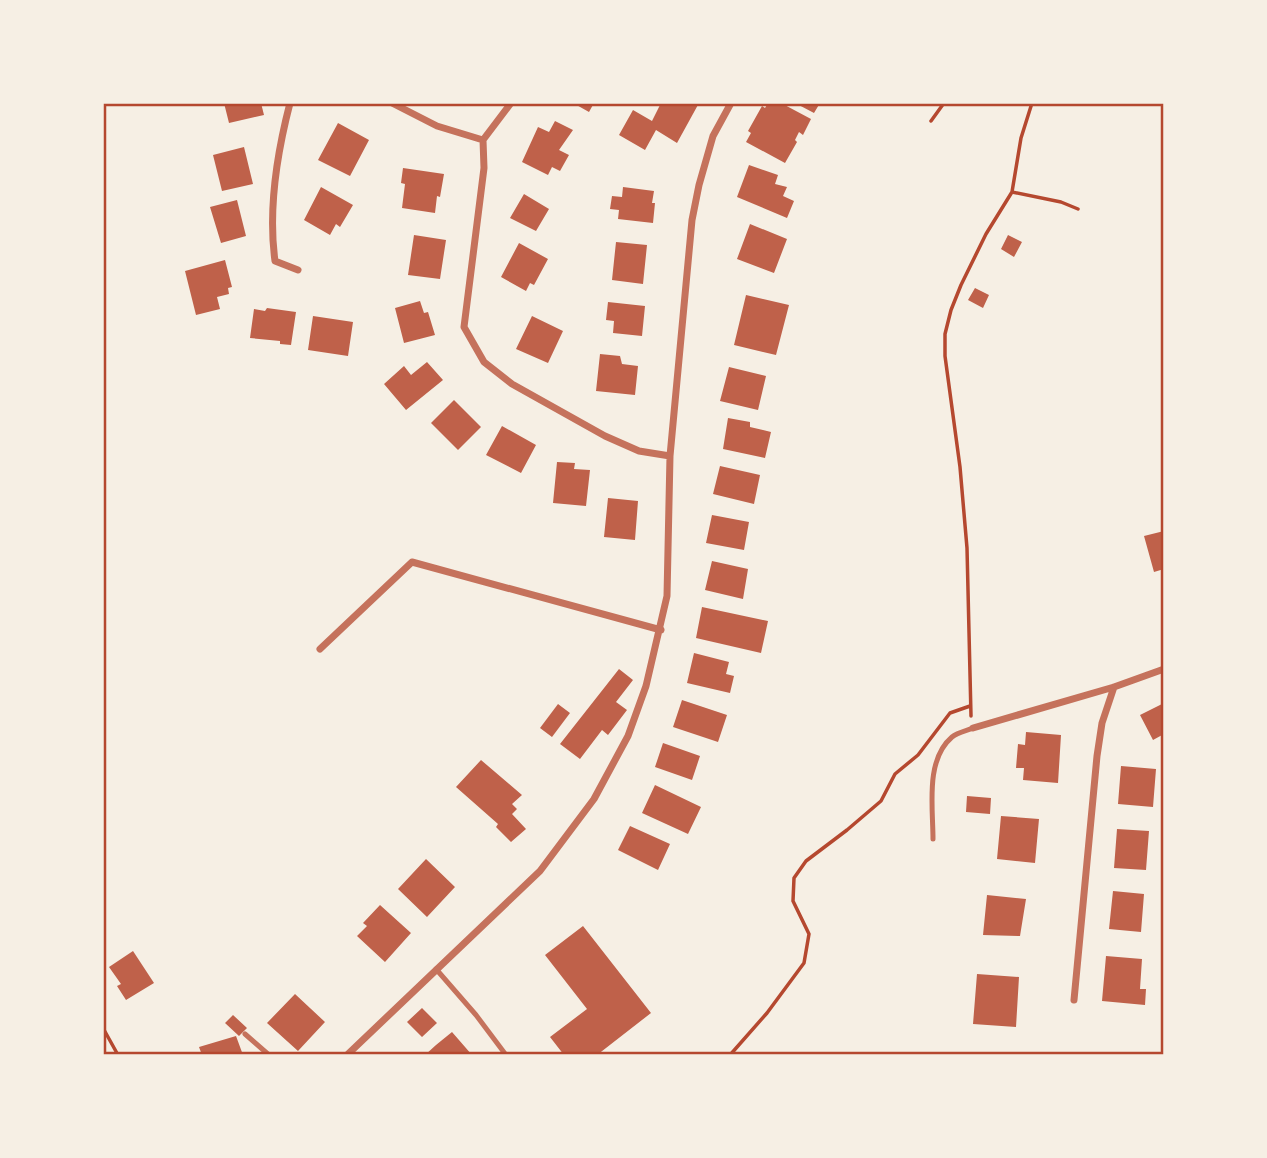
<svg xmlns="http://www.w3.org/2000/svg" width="1267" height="1158" viewBox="0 0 1267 1158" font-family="Figtree,sans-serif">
<rect width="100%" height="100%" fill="#f6efe4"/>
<path fill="#bf614a" d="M224,103h37l3,12 -35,8z
M573,103h21l-5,9z
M661,103h38l-22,40 -21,-13 -11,20 -26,-15 14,-25 19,11z
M768,103h13l30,16 -8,16 -4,-3 -4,8 2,2 -12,21 -39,-21 5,-9 -3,-2 14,-25 3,2z
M795,103h25l-6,10z
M555,121l18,9 -14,20 10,5 -9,16 -8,-4 -4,8 -26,-13 16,-35 11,5z
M338,123l31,17 -19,36 -32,-16z
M244,147l9,37 -31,7 -9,-36z
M749,165l29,10 -3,9 12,3 -4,9 11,5 -7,17 -50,-21z
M403,168l41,6 -4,23 -3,-1 -2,17 -33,-5 3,-24 -4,-1z
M321,187l32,18 -13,22 -4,-3 -6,11 -26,-15z
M623,187l31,4 -2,12h3l-2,20 -35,-4 1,-9 -9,-1 2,-13 10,1z
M524,194l25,15 -13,22 -26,-13z
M237,200l9,36 -25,7 -11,-36z
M750,224l37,15 -13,34 -37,-14z
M414,235l32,5 -6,39 -32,-4z
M1008,235l14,7 -8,15 -13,-8z
M616,242l31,3 -4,39 -31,-4z
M519,243l29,16 -14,26 -4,-2 -4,8 -25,-14z
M225,260l7,27 -4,1 1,6 -12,3 3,12 -24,6 -11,-44z
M975,288l14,7 -6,13 -15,-8z
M746,295l43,10 -13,50 -42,-10z
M420,301l4,12 4,-1 7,23 -31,8 -9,-35z
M608,302l37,4 -3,30 -29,-3 1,-12 -8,-1z
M267,308l29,4 -5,33 -11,-1v-3l-30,-3 4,-29 11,2z
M313,316l40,6 -5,34 -40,-6z
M532,316l31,15 -15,32 -32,-14z
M600,354l20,2 2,8 16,2 -3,29 -39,-4z
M427,362l16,18 -37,30 -22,-26 20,-18 7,9z
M729,367l37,9 -8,34 -38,-9z
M454,400l27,27 -23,23 -27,-27z
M728,418l22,4v5l21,5 -6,26 -42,-9z
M502,426l34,19 -15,28 -35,-18z
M557,462l18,1 -1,6 16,1 -4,36 -33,-3z
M720,466l40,9 -6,29 -41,-10z
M608,498l30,3 -3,39 -31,-3z
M712,515l37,7 -5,28 -38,-7z
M1164,531v38l-10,3 -10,-36z
M712,561l36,8 -5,30 -38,-9z
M702,607l66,14 -7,32 -65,-15z
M694,653l35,9 -3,12 8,2 -4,17 -43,-10z
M619,669l14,11 -17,22 11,8 -19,25 -6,-5 -22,29 -20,-15z
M682,700l45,15 -9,27 -45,-15z
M1164,703v31l-11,6 -13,-25z
M558,704l12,9 -18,24 -12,-9z
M1026,732l35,3 -3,48 -35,-3 1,-12h-8l2,-24 7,1z
M663,743l37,13 -8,24 -37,-13z
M481,760l41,35 -10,9 5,5 -5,5 14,15 -15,13 -15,-15 2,-3 -42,-37z
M1121,766l35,3 -3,38 -35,-3z
M655,785l46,22 -13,27 -46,-21z
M967,796l24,2 -1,16 -24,-2z
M1001,816l38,3 -4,44 -38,-4z
M630,826l40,18 -12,26 -40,-20z
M1117,829l32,2 -3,39 -32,-2z
M426,859l29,28 -28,30 -29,-28z
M1113,891l31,3 -3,38 -32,-3z
M987,895l39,4 -6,37 -37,-1z
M380,905l31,28 -26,29 -28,-26 10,-10 -4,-3z
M583,926l68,87 -54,42h-33l-14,-18 37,-28 -42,-54z
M133,951l21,32 -28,17 -9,-14 4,-2 -12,-17z
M1106,956l36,3 -2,30h6l-1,16 -43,-4z
M977,974l42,3 -3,50 -43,-3z
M295,994l30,28 -27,29 -31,-28z
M422,1008l15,15 -15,14 -15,-15z
M233,1015l14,13 -8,8 -14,-13z
M452,1032l20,23h-47l11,-10z
M236,1036l7,19h-41l-3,-8z"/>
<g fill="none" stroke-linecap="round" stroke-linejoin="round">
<path stroke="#b5482f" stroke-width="3.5" d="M931,121l13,-18
M1012,192l49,10 17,7
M971,716l-4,-168 -7,-81 -15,-111v-22l6,-24 10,-25 25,-51 26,-42 9,-54 11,-35
M103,1028l15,27
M730,1055l37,-42 37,-50 5,-29 -16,-33 1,-23 12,-17 41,-31 34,-29 14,-27 23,-19 32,-42 20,-7"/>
<path stroke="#c5725c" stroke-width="5" d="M933,839c0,-32 -8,-79 19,-102 6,-5 14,-6 21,-9
M436,969l40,46 30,40
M245,1034l24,21"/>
<path stroke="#c5725c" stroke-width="7" d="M290,103c-13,50 -22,107 -15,158l23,9
M392,103l45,23 46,14 1,28 -20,159 20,35 28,22 93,52 34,15 31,5
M483,140l28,-37
M320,649l92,-87 249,68
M973,728l141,-41 50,-18
M1074,1000l23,-244 5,-33 12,-36
M347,1055l193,-184 54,-72 34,-63 18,-50 21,-90 3,-140 22,-236 7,-35 14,-49 18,-33"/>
</g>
<rect width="1267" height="1158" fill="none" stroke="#f6efe4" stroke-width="210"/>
<rect x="105" y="105" width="1057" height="948" fill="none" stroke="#b5482f" stroke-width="2.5"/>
</svg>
